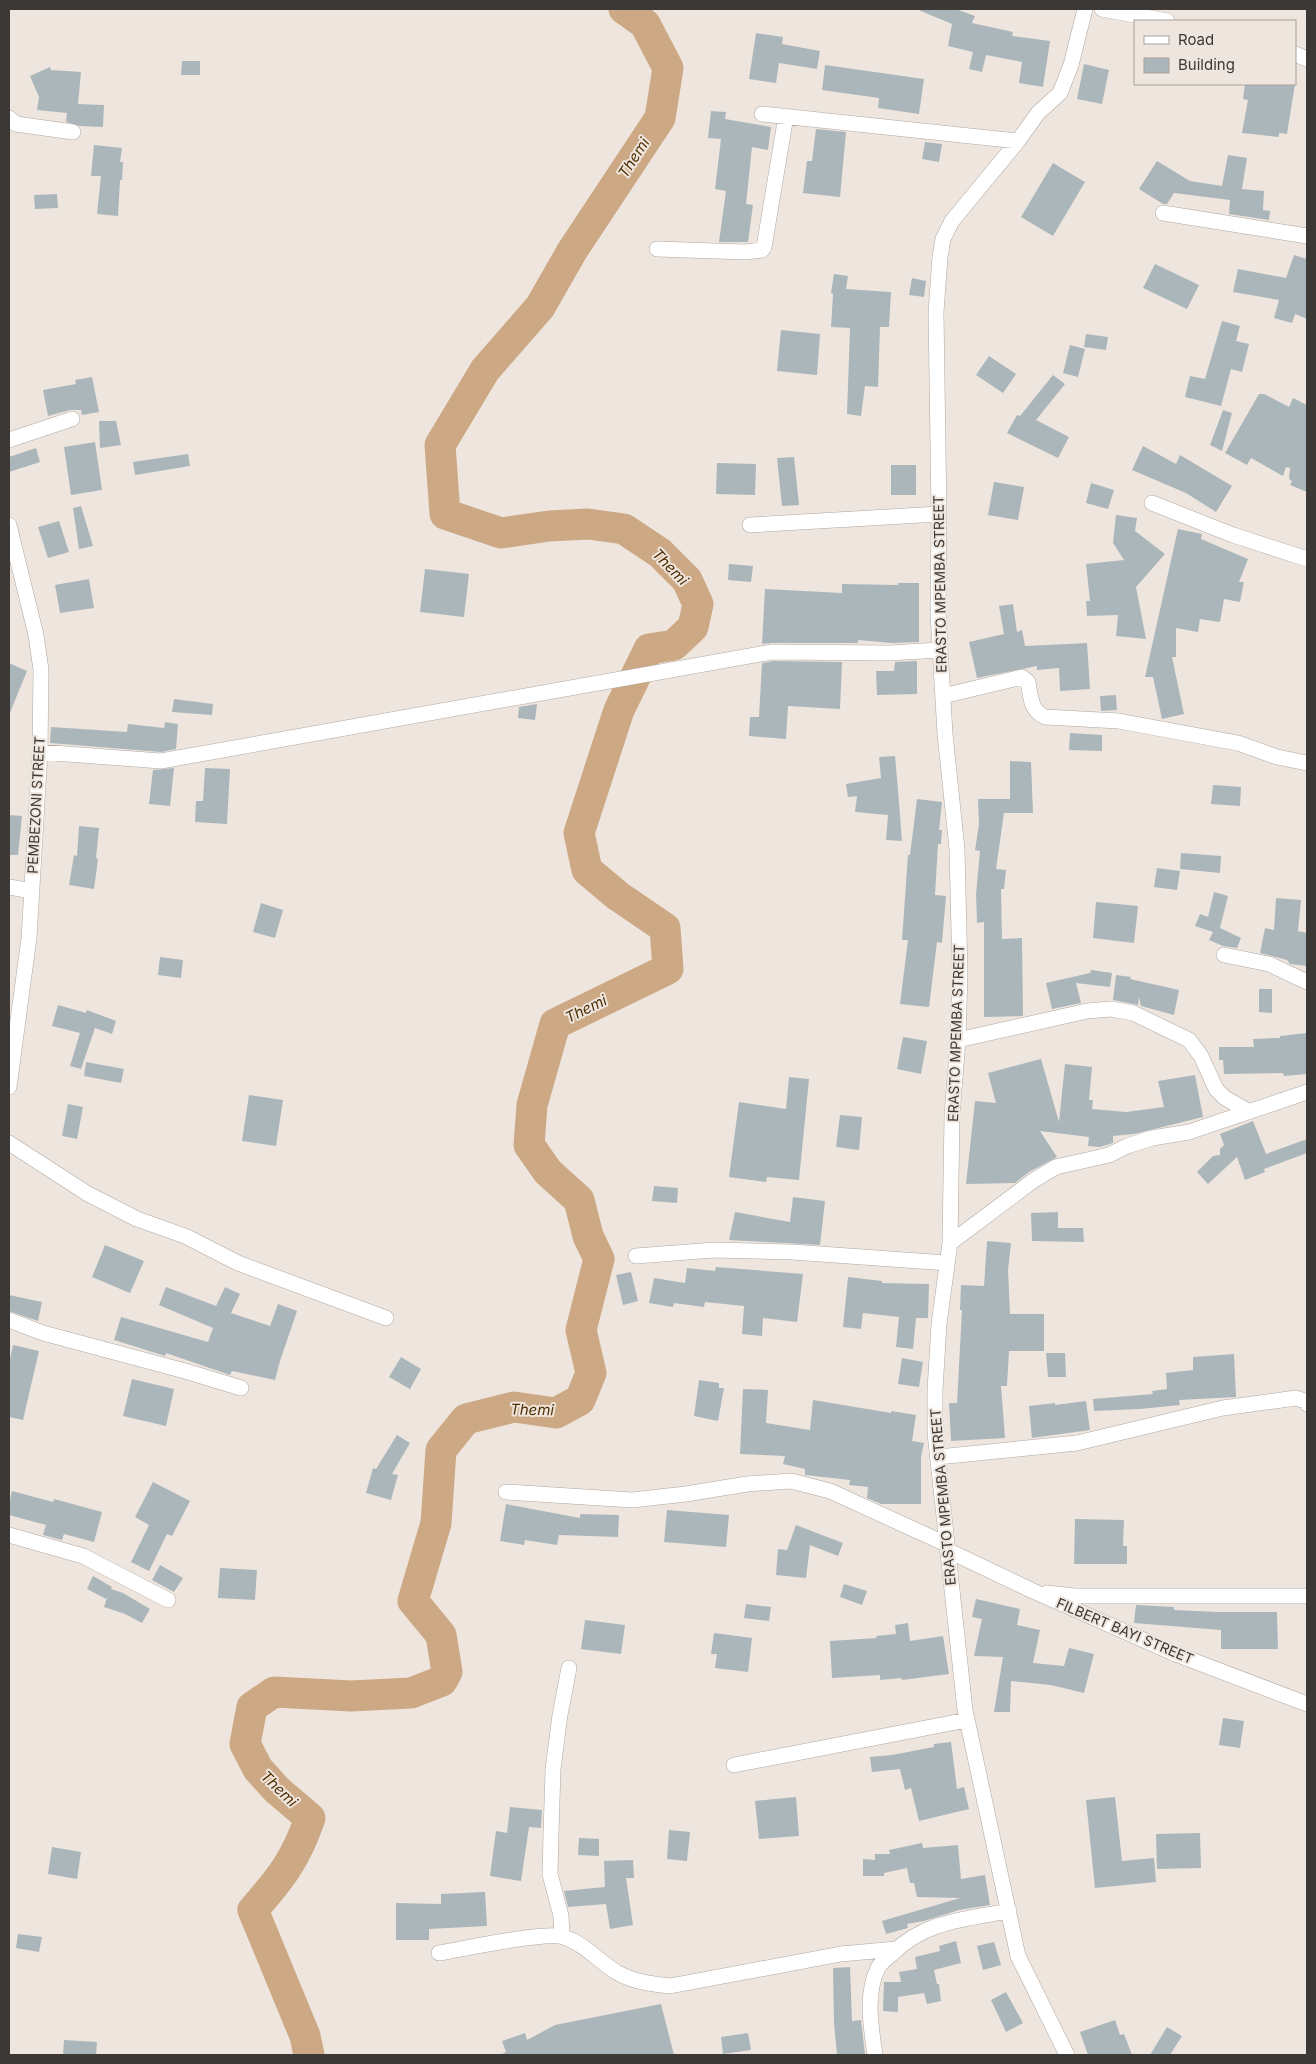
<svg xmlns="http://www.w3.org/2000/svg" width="1316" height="2064" viewBox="0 0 1316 2064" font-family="Inter,sans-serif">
<rect width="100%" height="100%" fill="#eee6de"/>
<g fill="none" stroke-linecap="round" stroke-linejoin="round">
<path stroke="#cda884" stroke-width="31" d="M309,2055l-4,-19 -52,-126c28,-32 43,-51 57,-92l-33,-28 -19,-21 -13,-25 7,-37 22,-15 77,4 60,-3 31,-12 5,-9 -6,-37 -28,-34 23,-78 5,-73 25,-31 48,-12 42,6 24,-13 11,-27 -10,-43 18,-71 -11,-23 -9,-36 -31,-28 -19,-27 3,-40 23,-81 113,-55 -3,-41 -47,-32 -31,-26 -8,-37 40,-123 30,-61 25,-4 19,-18 5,-23 -11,-24 -27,-27 -36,-24 -36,-5 -39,2 -48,7 -56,-19 -5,-69 45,-75 55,-63 32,-56 88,-133 8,-50 -23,-44 -21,-15"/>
</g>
<path fill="#abb6bb" d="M916,9h40l19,7 -3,7 41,9 -1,4 38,5 -7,46 -24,-4 3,-21 -36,-7 -4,17 -13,-3 4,-17 -25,-6 4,-22z
M756,33l27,4 -1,7 38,7 -3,18 -38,-6 -3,20 -27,-4z
M182,61h18v14h-19z
M1084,64l25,6 -7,34 -25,-5z
M825,65l99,14 -5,35 -41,-6 1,-10 -57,-8z
M50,67l1,3 30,2 -3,32 26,1 -1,22 -23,-1 -14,-4 1,-9 -30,-3 2,-13 -9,-21z
M1245,84h50l-8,50 -8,-1v4l-37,-4 6,-33 -5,-1z
M711,111l15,1 -1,7 46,8 -3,23 -16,-3 -6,57 7,1 -5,37h-29l7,-51 -11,-2 6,-50 -13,-1z
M816,129l30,3 -6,65 -37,-4 4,-32h5z
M925,142l17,2 -3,18 -17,-3z
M94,145l28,3 -2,14h3l-1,18h-2l-2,36 -21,-2 4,-38h-10z
M1228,155l19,3 -5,31 22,2 -1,19 7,1 -1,9 -40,-6 1,-14 -56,-7 -7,11h-4l-24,-15 18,-28 33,20 32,5z
M1053,163l32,19 -32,54 -32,-19z
M57,194l1,14 -23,1 -1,-14z
M1294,255l13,4v60l-12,-5 -3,9 -18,-5 5,-18 -46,-8 5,-23 48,9z
M1155,264l44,21 -12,24 -44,-21z
M834,274l14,2 -2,13 45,3 -2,35h-9l-2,60 -13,-1 -4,30 -14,-2 3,-86 -19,-1 2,-33 -2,-1z
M912,278l14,3 -2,16 -15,-2z
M1222,321l18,5 -4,15 13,3 -7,28 -11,-3 -10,37 -36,-9 5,-21 15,3z
M781,330l39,4 -3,41 -40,-4z
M1086,334l22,3 -2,13 -22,-3z
M1070,345l15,4 -7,28 -15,-4z
M989,356l27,18 -13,19 -27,-18z
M1053,375l12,9 -29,36 33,17 -11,21 -51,-25 10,-18 3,1z
M92,377l7,35 -17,3 -1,-5h-11l-22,6 -5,-26 33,-6 -1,-4z
M1259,394h5l25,13 4,-9 14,7v87l-17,-7 2,-4 -3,-2 1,-11 -4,-1 -3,9 -32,-18 -4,7 -22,-12z
M1223,410l9,3 -10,38 -12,-6z
M99,421h17l5,24 -21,3z
M95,442l7,48 -31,5 -7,-48z
M1143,446l33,18 4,-9 52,31 -16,26 -30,-19 -54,-23z
M36,448l4,14 -31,10v-15z
M188,454l2,12 -55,9 -2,-13z
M794,457l5,48 -17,1 -5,-48z
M717,463l39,1 -1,31 -39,-1z
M891,465h25v30h-25z
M994,482l30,5 -6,33 -30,-5z
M1091,483l23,7 -6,19 -22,-6z
M81,506l12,40 -14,3 -6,-41z
M1116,515l21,3 -2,13 30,23 -29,33 10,52 -30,-3 2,-21 -31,1 -1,-15h4l-4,-37 38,-4 -11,-17z
M59,521l10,31 -21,6 -10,-31z
M1178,529l24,5 -1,5 47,20 -9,23h5l-4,20 -16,-3 -4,23 -20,-3 -2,13 -22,-4v29h-4l12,57 -22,5 -9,-42h-8z
M729,564l24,2 -2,16 -23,-2z
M425,569l44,5 -5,43 -44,-5z
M89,579l5,29 -34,5 -5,-28z
M898,583h21v59l-27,1 -34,-3v3h-86l-10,1 3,-55 77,4v-9l56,1z
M1013,604l4,28 5,-2 3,16 62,-3 3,46 -30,2 -1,-23 -22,2v-4l-60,12 -8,-36 35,-8 -5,-28z
M773,661l69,1 -2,47 -52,-3 -2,33 -37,-3 1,-19h9l3,-54z
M917,661v33l-40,1 -1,-24h18l1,-9z
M9,663l18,8 -18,44z
M1116,695l1,15 -16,1 -1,-15z
M174,699l39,5 -1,11 -40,-3z
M537,704l-2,16 -17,-2 1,-11z
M165,722l13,2 -2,25 -15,3 -111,-9 1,-16 76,5 1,-8 36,4z
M1070,733l32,2v16l-33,-1z
M895,756l3,34 4,51 -16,-1 2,-25 -33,-3 2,-16 -9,1 -2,-13 35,-6 -2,-21z
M1010,761l21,1 2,51h-29l-8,56 10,1 -2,19h-3l1,50 20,-1 1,78 -39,1v-95l-7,1 -1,-29 4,-43 -5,-1 4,-26 -1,-25h32z
M174,768l-4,38 -21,-2 4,-34z
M205,768l25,1 -3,55 -32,-2 1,-21h7z
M1213,785l28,2 -1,19 -29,-2z
M917,799l25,3 -3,28h3l-1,14h-3l-3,51 11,1 -4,47 -5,-1 -8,65 -29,-3 8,-64h-6l6,-85h2z
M9,815l13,1 -4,39h-9z
M79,826l20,2 -3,30 2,1 -4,30 -25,-4 5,-30 3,1z
M1181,853l40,3 -1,17 -40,-4z
M1157,868l23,3 -3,19 -23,-3z
M1214,892l14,4 -8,32 21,10 -4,10 -14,-2 -14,-6 4,-8 -18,-6 5,-12 8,3z
M1276,898l25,2 -3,31 9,2v33l-17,-2 -3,-4 -27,-7 5,-25 9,2z
M1096,902l42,4 -4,37 -41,-5z
M261,903l22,7 -8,28 -22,-6z
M160,957l23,3 -2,18 -23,-3z
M1091,970l21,3 -2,14 -34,-4 5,20 -29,6 -6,-26 44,-10z
M1116,975l15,2 -1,2 49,11 -5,25 -33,-9 -2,-9 -1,8 -25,-5z
M1259,989h13v24l-13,-1z
M58,1005l28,8 1,-3 29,11 -4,13 -17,-6 -14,41 -11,-3 10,-33 -28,-7z
M1307,1033v41l-23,2 -1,-3 -59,1 -1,-14h-4v-13h35l-1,-8 27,-1v-2z
M903,1037l24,4 -6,33 -24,-5z
M1041,1059l18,63 6,-58 27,3 -3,33h4l-1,9 34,3 38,-5 -6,-26 37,-6 8,42 -69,17 -21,2v7l-13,4 -12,-1 1,-9 -49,-6 17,26 -28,15 -14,11 -49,1 9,-83 21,2 -8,-30z
M86,1062l38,7 -3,14 -37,-7z
M789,1077l20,2 -10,101 -32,-3 -1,5 -37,-5 10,-75 47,7z
M249,1095l34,5 -7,46 -34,-5z
M68,1104l15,3 -6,32 -15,-3z
M840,1115l22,2 -3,33 -23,-3z
M1253,1121l13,33 41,-15v14l-43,16 1,3 -20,8 -8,-23 -29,27 -11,-12 16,-16 7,-1v-6l4,-4 -4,-11z
M654,1186l24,2 -1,15 -25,-2z
M793,1197l32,4 -5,44 -91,-5 6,-28 55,10z
M1058,1212v16h25l1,14 -52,-1 -1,-28z
M987,1241l24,2 -3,27 2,44h34v37h-35l-2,35h-6l4,52 -54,3 -2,-38h8l5,-93h-2l1,-25 23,1z
M105,1245l39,16 -14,32 -38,-16z
M716,1267l87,7 -6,48 -34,-4 -1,18 -20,-2 2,-28 -39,-4 -1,5 -30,-4 -1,4 -24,-4 5,-25 31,5 2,-15 28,3z
M631,1272l7,29 -15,4 -7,-30z
M848,1277l34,4v2l47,1 -1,34h-12l-3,31 -17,-2 3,-30 -36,-4 -2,16 -18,-2z
M166,1287l50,19 9,-19 15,7 -9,19 39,13 8,-22 19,7 -17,50 -5,19 -43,-9 -2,4 -64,-22 -1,3 -51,-16 7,-23 87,25 5,-14 -54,-23z
M9,1295l33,7 -4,19 -29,-10z
M13,1345l26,6 -16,69 -14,-3v-53z
M1046,1353h19l1,24h-18z
M1234,1354l2,43 -57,3 1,5 -40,4 -46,2 -1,-12 60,-5 -1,-3 15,-2 -1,-16 27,-3v-13z
M401,1357l20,12 -11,20 -21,-12z
M902,1358l21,4 -4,25 -21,-3z
M132,1379l42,10 -8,37 -43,-10z
M699,1380l20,3v5h5l-6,33 -24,-5z
M743,1389l25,1 -2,33 44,7 3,-30 78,13v-2l25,4 -4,26 12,2 -3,14v47h-40l-14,-6 1,-11 -19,-2 1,-5 -45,-5v-6l-22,-5 2,-8 -45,-2z
M1086,1401l4,29 -58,8 -3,-32 26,-3v2z
M397,1435l13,8 -18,31 6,1 -7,25 -25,-7 7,-25 3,1z
M153,1482l37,19 -18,35 -5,-2 -18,37 -18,-9 18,-37 -14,-8z
M12,1491l41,11 1,-3 48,13 -8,30 -30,-8 -2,6 -19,-5 3,-10 -37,-10v-10z
M506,1504l74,14v-4l39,1 -1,22 -59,-2 -2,10 -32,-5 -1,5 -24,-4z
M667,1510l62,5 -3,32 -62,-5z
M1075,1519l49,1 -1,26h4v18h-53z
M796,1525l47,18 -5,13 -28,-11 -4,33 -30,-3 2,-26 9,1z
M160,1565l23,13 -9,14 -22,-12z
M220,1568l37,2 -2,30 -37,-2z
M93,1576l19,11 -1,2 12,4 27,16 -8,14 -17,-9 -21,-7 4,-12 -2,4 -19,-10z
M844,1584l23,7 -5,14 -22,-8z
M976,1599l44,10 -3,16 23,5 -7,33 31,3 5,-18 25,6 -10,39 -33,-8 -40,-4 -1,31h-16l9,-55 -29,-1 8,-37 -10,-2z
M746,1604l25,3 -2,14 -25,-3z
M1136,1605l38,2v3l43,2h60l1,37h-57v-19l-87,-7z
M585,1620l40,5 -4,29 -40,-5z
M908,1623l2,18 33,-5 6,38 -47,6 -1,-2 -21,2v-5l-48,3 -2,-37 47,-3 -1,-2 20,-2 -1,-9z
M714,1633l38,5 -4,34 -33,-4 2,-14h-6z
M1223,1718l21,3 -4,27 -21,-3z
M951,1742l6,47 7,-2 5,22 -50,12 -8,-33 -6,2 -5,-21 -28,3 -2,-15 22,-2 42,-8v-3z
M796,1797l3,39 -40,3 -4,-38z
M1115,1797l7,64 32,-3 2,24 -61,6 -9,-88z
M510,1807l32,3 -1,18 -12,-1 -8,54 -31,-5 6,-45 11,2z
M669,1830l21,2 -3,29 -20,-2z
M1200,1833l1,35 -44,1 -1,-35z
M579,1838l20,1v17l-21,-1z
M922,1843l1,5 35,-3 3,34 24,-4 5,30 -31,5 -35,11 -17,3 1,4 -22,6 -4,-13 78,-23 -43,-1 -3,-14h-4l-3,-15 -23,5v3h-21v-17l12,1v-6h15l-1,-4z
M52,1847l29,5 -4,27 -29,-5z
M633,1860l1,18h-8l7,47 -23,4 -4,-25 -38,3 -4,-16 41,-4 -1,-26z
M485,1892l2,34 -58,3v11h-33v-37l45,1v-10z
M18,1934l24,3 -3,15 -23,-4z
M956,1941l5,22 -27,7 3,14h2l2,17 -14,3 -3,-11 -26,4v15l-15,-1 1,-29h17l-2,-10 18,-3 -2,-12 25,-6 -1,-5z
M994,1942l7,23 -18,5 -6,-24z
M850,1967l2,54 9,-1 4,34 -28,1 -3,-32 -1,-55z
M1006,1992l17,31 -17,9 -15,-32z
M661,2004l13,51h-174l6,-3 -4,-11 23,-8 2,7 28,-15z
M1115,2020l5,15 4,-1 8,21h-44l-8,-23z
M1167,2027l15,9 -12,19h-20z
M748,2033l3,17 -28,4 -2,-17z
M64,2040l33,2 -1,13h-33z"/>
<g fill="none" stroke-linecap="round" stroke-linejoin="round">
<g stroke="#afa7a0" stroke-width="16">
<path id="street" d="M1102,9l65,12
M1295,54l12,5
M762,114l256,27
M9,118l7,6 57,8
M1163,213l144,23
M657,249l88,3 17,-2 2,-3 22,-131
M9,440l63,-21
M1152,503l81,32 74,24
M9,525l27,110 5,35 -1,82 -11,186 -20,149
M750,525l189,-11
M943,696l79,-19 6,5c3,15 2,28 17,35l74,4 119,22 39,14 30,6
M40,752l121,9 611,-109 117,1 51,-3
M9,887l23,4
M1224,955l45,9 38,18
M958,1040l129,-29 24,-2 22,4 56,27 12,16 15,33 9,9 23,13
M9,1143l79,51 49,25 48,17 53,27 148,55
M950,1243l84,-63 22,-13 53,-12 18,-9 25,-8 37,-6 118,-40
M636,1256l78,-6 78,2 155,11
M9,1320l34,13 142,38 56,17
M938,1457l139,-14 146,-35 73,-10 9,3 2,3
M506,1492l126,8 54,-6 61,-10 44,-3 39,10 116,53
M9,1535l74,21 85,44
M947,1550l86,41 140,62 134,51
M1047,1593l27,3h233
M734,1765l233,-45
M562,1936l-1,-20 -11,-42 1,-40 2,-65 7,-54 9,-47
M439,1953c24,-4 106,-22 125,-16 21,7 35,25 54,36 16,9 34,11 52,13l171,-32 55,-5
M875,2055c-4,-28 -10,-61 3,-87 3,-6 9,-10 14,-14 32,-33 74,-35 117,-43
M1067,2055l-49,-99 -53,-246 -30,-277v-43l4,-66 11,-81 2,-128 6,-75 2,-66 -3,-125 -12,-115 -7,-121 1,-99 -3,-202 4,-55 3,-18 9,-18 66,-80 20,-28 22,-20 11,-28 14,-56"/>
</g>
<use href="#street" stroke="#fff" stroke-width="15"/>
</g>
<g text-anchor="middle" stroke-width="4" stroke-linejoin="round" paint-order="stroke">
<g font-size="14" fill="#3c3835" stroke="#eee6de">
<text transform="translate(940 584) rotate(-91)" y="5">ERASTO MPEMBA STREET</text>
<text transform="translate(36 805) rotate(-87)" y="5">PEMBEZONI STREET</text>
<text transform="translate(956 1033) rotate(-88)" y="5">ERASTO MPEMBA STREET</text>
<text transform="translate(943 1497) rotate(-95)" y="5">ERASTO MPEMBA STREET</text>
<text transform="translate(1125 1631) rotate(23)" y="5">FILBERT BAYI STREET</text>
</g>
<g font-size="15" font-style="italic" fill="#502d00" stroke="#eee6de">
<text transform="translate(634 158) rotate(-57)" y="5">Themi</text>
<text transform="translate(670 567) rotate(46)" y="5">Themi</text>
<text transform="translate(586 1009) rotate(-26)" y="5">Themi</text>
<text transform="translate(532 1410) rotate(1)" y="5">Themi</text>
<text transform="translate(279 1789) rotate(44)" y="5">Themi</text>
</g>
</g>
<rect width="1316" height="2064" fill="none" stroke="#3c3835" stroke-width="20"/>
<rect x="1134" y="20" width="162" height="65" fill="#eee6de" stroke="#a7a09a"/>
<rect x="1144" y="36" width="25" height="8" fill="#ffffff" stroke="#a7a09a"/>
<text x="1178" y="45" font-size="15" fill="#3c3835">Road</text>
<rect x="1144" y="58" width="25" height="15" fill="#abb6bb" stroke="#a7a09a"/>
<text x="1178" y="70" font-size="15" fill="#3c3835">Building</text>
</svg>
